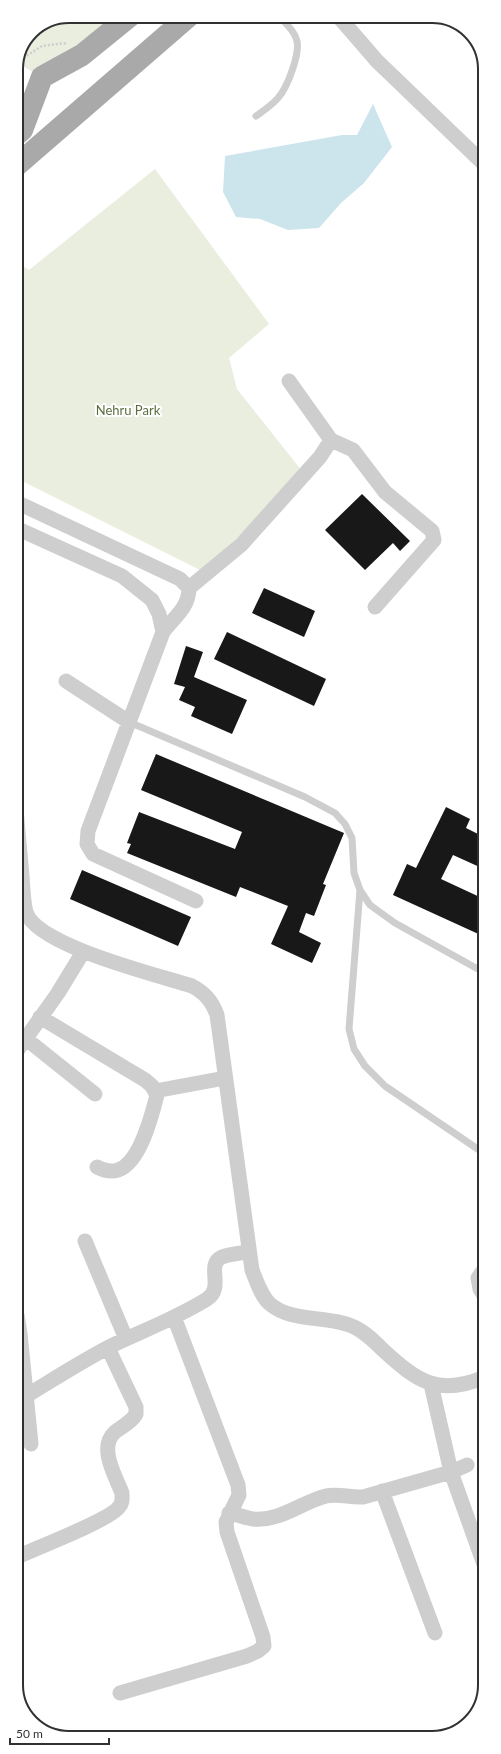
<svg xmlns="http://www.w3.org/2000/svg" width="501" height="1754" viewBox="0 0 501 1754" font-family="Lato,sans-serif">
<rect width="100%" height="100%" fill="#fff"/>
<path fill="#e9eedf" d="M69,16h55l-84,60 -14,-8 -7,-7 13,-30z
M155,169l114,155 -40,34 8,31 65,82 -98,101 -188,-94v-216l13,8z"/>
<path fill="#cce5ed" d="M373,104l19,43 -28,36 -23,20 -22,25 -31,2 -28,-11 -24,-2 -13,-25 2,-36 117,-21h15z"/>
<path fill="#181818" d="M362,494l48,47 -10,10 -7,-8 -28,27 -40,-40z
M264,588l51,23 -11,26 -52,-24z
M227,632l99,47 -12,27 -100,-47z
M186,646l17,6 -9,25 53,23 -15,34 -41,-18 4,-9 -16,-7 6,-13 -11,-3z
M156,754l188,79 -21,51 3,1 -12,31 -8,-3 -7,19 22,11 -9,20 -41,-19 17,-38 -48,-19 -4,10 -109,-44 4,-9 -4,-1 12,-31 96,37 7,-17 -101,-42z
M446,807l24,12 -4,9 18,9v32l-31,-14 -12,24 43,20 1,38 -92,-42 14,-31 9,4z
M82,870l109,47 -13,29 -108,-47z"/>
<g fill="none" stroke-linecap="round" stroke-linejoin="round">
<path stroke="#cecece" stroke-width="2.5" stroke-dasharray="2 2" stroke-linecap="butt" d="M20,60l22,-14 25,-3"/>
<path stroke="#cecece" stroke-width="7" d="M256,116c7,-5 15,-10 22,-18 9,-10 24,-47 18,-60 -3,-9 -11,-15 -17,-22
M129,722l176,75 30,16 10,11 7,14 2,35 6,17 10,15 25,18 90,50
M360,890l-11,139 5,20 11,17 20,20 100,68"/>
<path stroke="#cecece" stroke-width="15" d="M338,16l39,45 107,103
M331,440l22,10 32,42 47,39 2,9 -59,67
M16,502l164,77 9,9c0,20 -15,29 -26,44l-75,199 -1,13 6,10 103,47
M16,528l106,48 30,24 7,14 4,18
M189,588l52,-43 79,-88 11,-17 -42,-59
M66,681l63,41
M16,809c2,22 4,45 6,67 1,12 1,25 4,36 11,34 132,63 166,74 13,7 20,15 25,29l35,255c5,12 9,26 18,34 22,19 59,11 84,23 11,5 20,14 29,23 34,31 55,47 102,27
M40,1017l105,63 7,6 5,9c-5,20 -17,68 -39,75 -8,3 -15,0 -21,-3
M25,1038l70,56
M17,1051l41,-58 25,-41
M155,1091l70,-13
M85,1241l41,98
M485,1268l-7,10 2,11 5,8
M17,1315l3,18 11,111
M431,1384l20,88 34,95
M26,1396c28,-17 56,-35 85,-50 31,-15 66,-28 96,-47 18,-12 -2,-34 15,-42 8,-3 19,-4 27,-5
M382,1491l53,142
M229,1513c8,1 16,5 24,6 26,3 49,-17 73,-23 12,-3 24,2 37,1l88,-25 16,-7
M17,1557c19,-9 93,-37 102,-50 4,-4 3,-9 3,-14 -7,-18 -24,-46 -7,-61 7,-6 16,-9 21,-18v-7l-28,-59
M120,1693l127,-37 11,-5 6,-5 -1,-9 -36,-105 -1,-10 13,-27 -1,-10 -64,-168"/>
<path stroke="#a9a9a9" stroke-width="22" d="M16,135l6,-5 20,-53 40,-22 48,-39
M16,166l173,-150"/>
</g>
<g text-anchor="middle" stroke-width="4" stroke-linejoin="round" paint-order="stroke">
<g font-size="13" fill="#5b6d3e" stroke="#fff">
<text x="128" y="415">Nehru Park</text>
</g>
</g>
<path d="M0 0H501V1754H0ZM69 23H432A46 46 0 0 1 478 69V1685A46 46 0 0 1 432 1731H69A46 46 0 0 1 23 1685V69A46 46 0 0 1 69 23Z" fill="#fff" fill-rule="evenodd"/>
<path fill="none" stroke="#313131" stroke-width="2" d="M69 23H432A46 46 0 0 1 478 69V1685A46 46 0 0 1 432 1731H69A46 46 0 0 1 23 1685V69A46 46 0 0 1 69 23Z"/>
<path d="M10 1738v6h99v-6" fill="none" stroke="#313131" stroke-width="2"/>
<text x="16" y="1738" font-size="12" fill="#313131" stroke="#ffffff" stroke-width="3" paint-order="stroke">50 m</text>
</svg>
